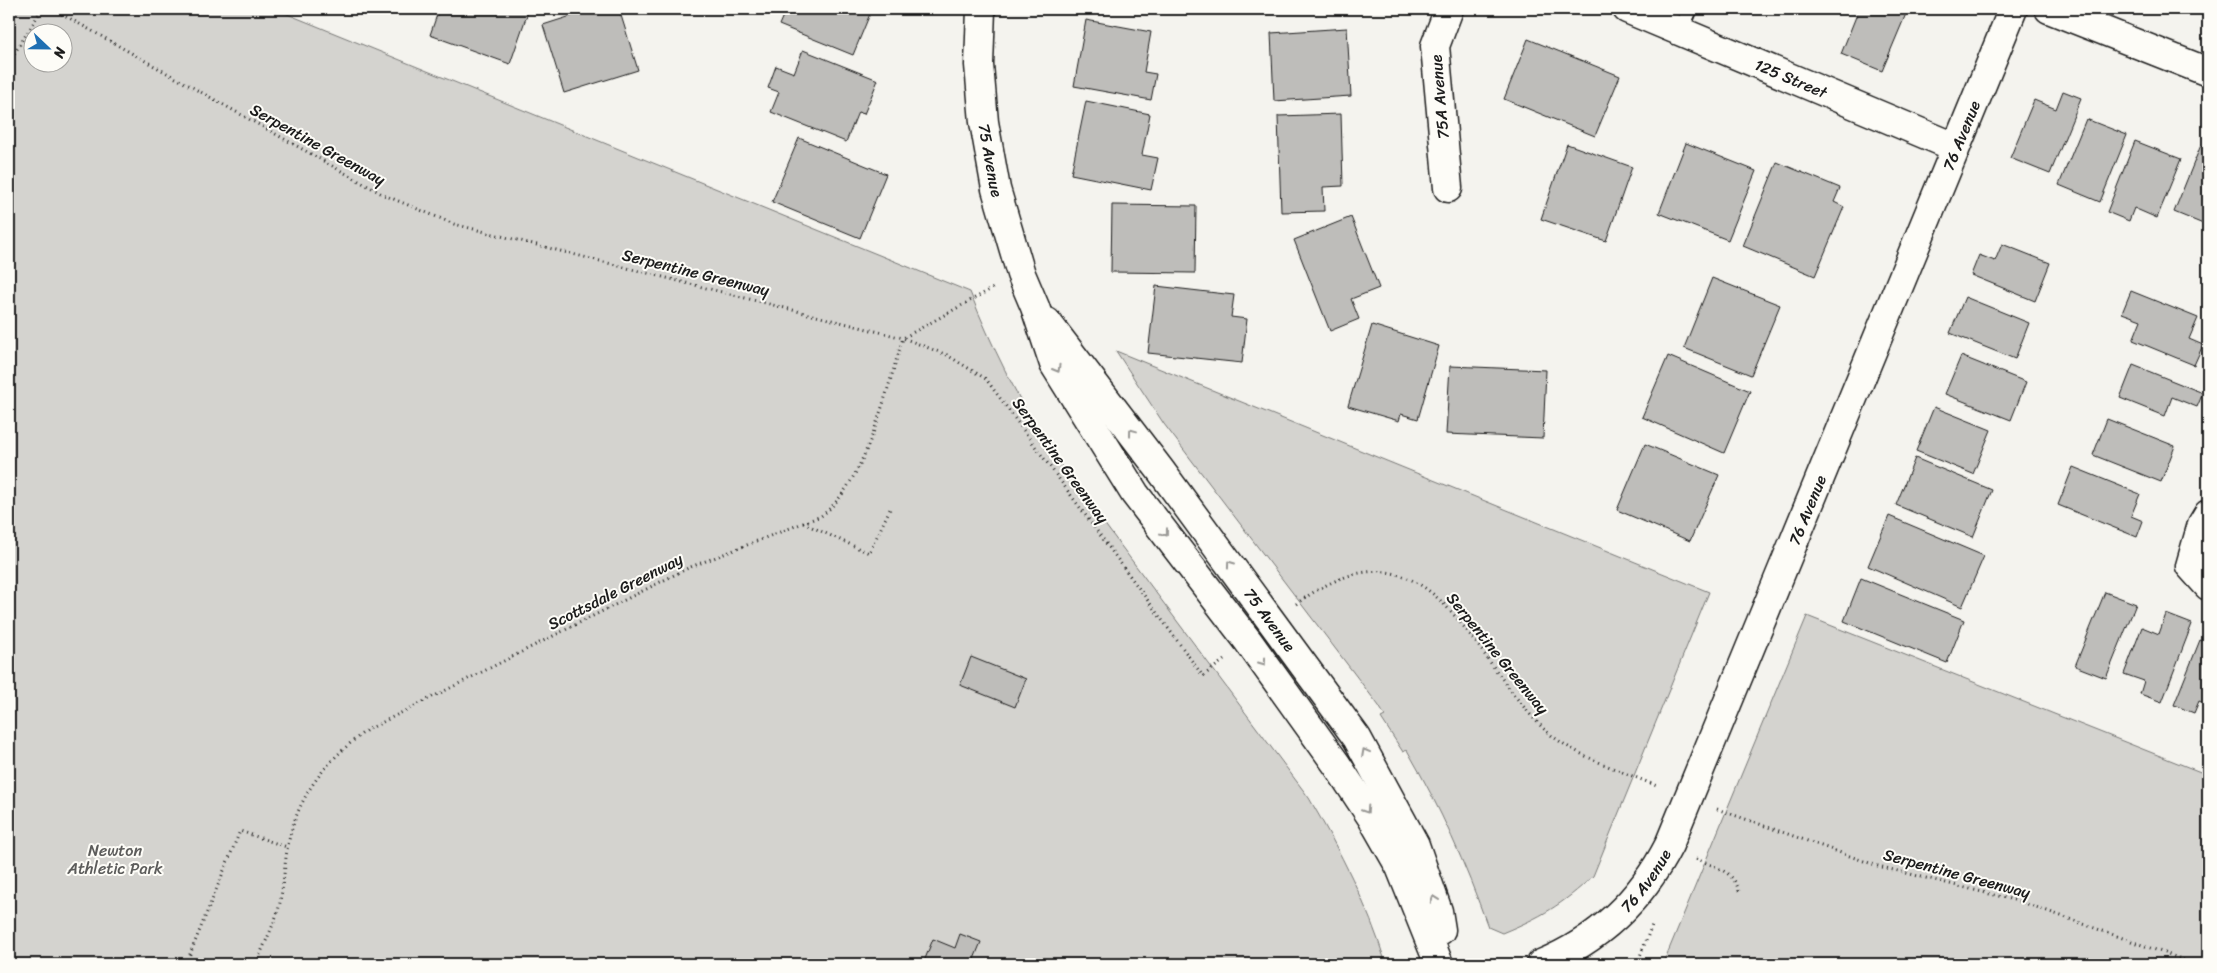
<svg xmlns="http://www.w3.org/2000/svg" width="2217" height="973" viewBox="0 0 2217 973" font-family="Sriracha,sans-serif">
<rect width="100%" height="100%" fill="#f4f3ee"/>
<filter id="ink" filterUnits="userSpaceOnUse"><feTurbulence type="fractalNoise" baseFrequency=".02" numOctaves="2"/><feDisplacementMap in="SourceGraphic" scale="10" xChannelSelector="R" yChannelSelector="G"/><feConvolveMatrix kernelMatrix="1 2 1 2 8 2 1 2 1" color-interpolation-filters="sRGB"/></filter>
<g filter="url(#ink)">
<path fill="#d4d3cf" stroke="#787876" fill-rule="evenodd" d="M9,9h266l695,283c21,53 46,102 75,152l264,354c31,53 59,107 77,166h-1377zM32,32h30v30h-30z
M1116,351l593,241 -116,284c-31,29 -52,41 -91,57l-14,-6c-23,-64 -47,-118 -81,-177l-4,2 -22,-34 4,-2 -6,-10 -215,-282z
M1807,616l401,159v189h-545z"/>
<path fill="#bebdba" stroke="#1c1c1c" d="M439,9h90l-19,55 -80,-29z
M593,9h26l19,61 -74,23 -21,-68z
M786,9h86l-19,46 -74,-30z
M1135,9h15l-2,4z
M1859,9h49l-26,62 -41,-17z
M1086,20l65,12 -7,40 12,2 -5,26 -77,-14z
M1347,28l4,68 -77,5 -3,-68z
M1528,39l92,37 -25,60 -91,-37z
M803,50l75,30 -14,34 -6,-2 -12,30 -75,-30 8,-20 -11,-4 8,-22 18,7z
M2063,91l18,7 -31,76 -40,-16 24,-58 22,9z
M1086,101l64,13 -8,41 16,3 -7,32 -80,-16z
M1341,114l2,72 -20,1 1,24 -43,1 -3,-96z
M2086,119l41,16 -27,67 -41,-17z
M799,138l87,36 -26,64 -88,-36z
M2135,141l46,18 -24,59 -23,-10 -5,13 -22,-9z
M1686,143l70,28 -28,69 -69,-27z
M1567,144l65,23 -26,74 -65,-22z
M2201,145l7,2v79l-34,-14z
M1777,162l63,26 -6,14 10,5 -29,69 -72,-30z
M1112,205l84,1 -1,67 -84,-1z
M1351,217l28,71 -28,11 8,20 -29,12 -36,-91z
M2002,244l48,19 -15,38 -64,-26 8,-20 16,6z
M1712,278l68,27 -29,70 -67,-27z
M1156,286l78,9 -3,22 16,2 -5,44 -94,-10z
M2131,291l67,27 -9,21 14,6 -9,20 -61,-25 8,-20 -19,-7z
M1965,297l64,26 -14,36 -65,-26z
M1372,325l67,21 -21,73 -17,-5 -2,7 -51,-15z
M1668,356l82,35 -26,62 -82,-36z
M1961,356l65,26 -15,38 -66,-26z
M2133,365l70,28 -6,14 -25,-10 -7,19 -45,-18z
M1450,366l96,4 -3,68 -97,-4z
M1934,407l57,23 -18,44 -57,-23z
M2107,419l68,27 -14,36 -68,-27z
M1645,444l74,31 -29,66 -73,-31z
M1915,458l77,32 -19,47 -77,-32z
M2073,467l67,27 -9,22 12,5 -6,16 -79,-32z
M1889,516l95,40 -22,51 -94,-41z
M1861,578l103,42 -17,43 -103,-42z
M2105,592l31,12 -30,74 -31,-12z
M2166,614l26,10 -30,78 -22,-8 4,-13 -20,-7 18,-47 17,7z
M2200,640l8,3v62l-9,-4 -5,12 -20,-8z
M971,657l55,22 -11,28 -55,-22z
M960,934l21,8 -9,22h-49l10,-25 22,9z"/>
<g fill="none" stroke-linecap="round" stroke-linejoin="round">
<g stroke="#1c1c1c" stroke-width="18">
<path id="lane" d="M1681,30l9,-21"/>
</g>
<g stroke="#1c1c1c" stroke-width="31">
<g id="street">
<path id="s1" d="M1627,9l328,138"/>
<path d="M2049,9l159,63"/>
<path d="M1448,188l-13,-142 14,-37"/>
<path d="M2208,514l-6,10 -12,42 18,20"/>
<path id="s2" d="M1541,964c58,-24 100,-64 128,-119l344,-836"/>
</g>
</g>
<g stroke="#1c1c1c" stroke-width="31">
<g id="secondary">
<path id="s3" d="M981,9l-2,56 5,57 12,67 25,85 14,33 19,57 81,130 113,147 89,124 35,53 28,49 39,97"/>
<path id="s4" d="M1047,322l114,149 196,267 58,107 23,66 3,19"/>
</g>
</g>
<path stroke="#1c1c1c" stroke-width="3" stroke-dasharray="1 4" stroke-linecap="butt" d="M53,9l331,186 70,29 449,114 44,17 39,24 217,297 21,-16
M9,62l33,-53
M803,523l66,30 22,-46
M1296,604c134,-98 170,49 248,125 27,26 81,43 115,58
M1717,809l161,57 144,36 173,62
M1696,859c17,7 39,12 43,33
M186,964l54,-133 47,16
M256,964c7,-17 16,-35 22,-53 5,-19 6,-41 9,-61 9,-53 38,-89 80,-120l321,-162 133,-52c45,-33 65,-125 82,-178l90,-50
M1637,964l15,-39"/>
<use href="#lane" stroke="#fdfcf7" stroke-width="14"/>
<use href="#street" stroke="#fdfcf7" stroke-width="28"/>
<use href="#secondary" stroke="#fdfcf7" stroke-width="28"/>
</g>
<defs><path id="oneway-chevron" d="M-2-3.5L2.5 0L-2 3.5" fill="none" stroke-width="1.6" stroke-linecap="round" stroke-linejoin="round" transform="scale(1.25)"/></defs>
<g stroke="#989794">
<use href="#oneway-chevron" transform="translate(1057 369) rotate(60)"/>
<use href="#oneway-chevron" transform="translate(1132 432) rotate(-127)"/>
<use href="#oneway-chevron" transform="translate(1165 533) rotate(53)"/>
<use href="#oneway-chevron" transform="translate(1230 564) rotate(-126)"/>
<use href="#oneway-chevron" transform="translate(1263 662) rotate(54)"/>
<use href="#oneway-chevron" transform="translate(1365 752) rotate(-118)"/>
<use href="#oneway-chevron" transform="translate(1366 810) rotate(57)"/>
<use href="#oneway-chevron" transform="translate(1434 899) rotate(-110)"/>
</g>
</g>
<g text-anchor="middle" stroke-width="4" stroke-linejoin="round" paint-order="stroke">
<g font-size="16" fill="#1c1c1c" stroke="#fdfcf7">
<text dy="6" stroke="none"><textPath href="#s1" startOffset="178">125 Street</textPath></text>
<text transform="translate(1439 97) rotate(-95)" y="6">75A Avenue</text>
<text dy="6" stroke="none"><textPath href="#s2" startOffset="946">76 Avenue</textPath></text>
<text transform="translate(318 144) rotate(29)" y="6">Serpentine Greenway</text>
<text dy="6" stroke="none"><textPath href="#s3" startOffset="152">75 Avenue</textPath></text>
<text transform="translate(696 272) rotate(14)" y="6">Serpentine Greenway</text>
<text transform="translate(1061 460) rotate(54)" y="6">Serpentine Greenway</text>
<text dy="6" stroke="none"><textPath href="#s2" startOffset="541">76 Avenue</textPath></text>
<text transform="translate(615 591) rotate(-27)" y="6">Scottsdale Greenway</text>
<text dy="6" stroke="none"><textPath href="#s4" startOffset="372">75 Avenue</textPath></text>
<text transform="translate(1498 653) rotate(51)" y="6">Serpentine Greenway</text>
<text transform="translate(1957 873) rotate(15)" y="6">Serpentine Greenway</text>
<text dy="6" stroke="none"><textPath href="#s2" startOffset="136">76 Avenue</textPath></text>
</g>
<g font-size="16" fill="#5c5c5b" stroke="#fdfcf7">
<text x="115" y="856">Newton<tspan x="115" dy="18">Athletic Park</tspan></text>
</g>
</g>
<rect width="2217" height="973" fill="none" stroke="#fdfcf7" stroke-width="30"/>
<rect x="15" y="15" width="2187" height="943" fill="none" stroke="#1c1c1c" stroke-width="2" filter="url(#ink)"/>
<g transform="translate(48 48) rotate(112)"><circle r="24" fill="#fdfcf7" stroke="#a3a29f"/>
<path d="M0-4L9 19L0 12L-9 19Z" fill="#1f6fb2"/>
<text y="-8" font-size="14" font-weight="bold" text-anchor="middle" fill="#1c1c1c">N</text>
</g>
</svg>
